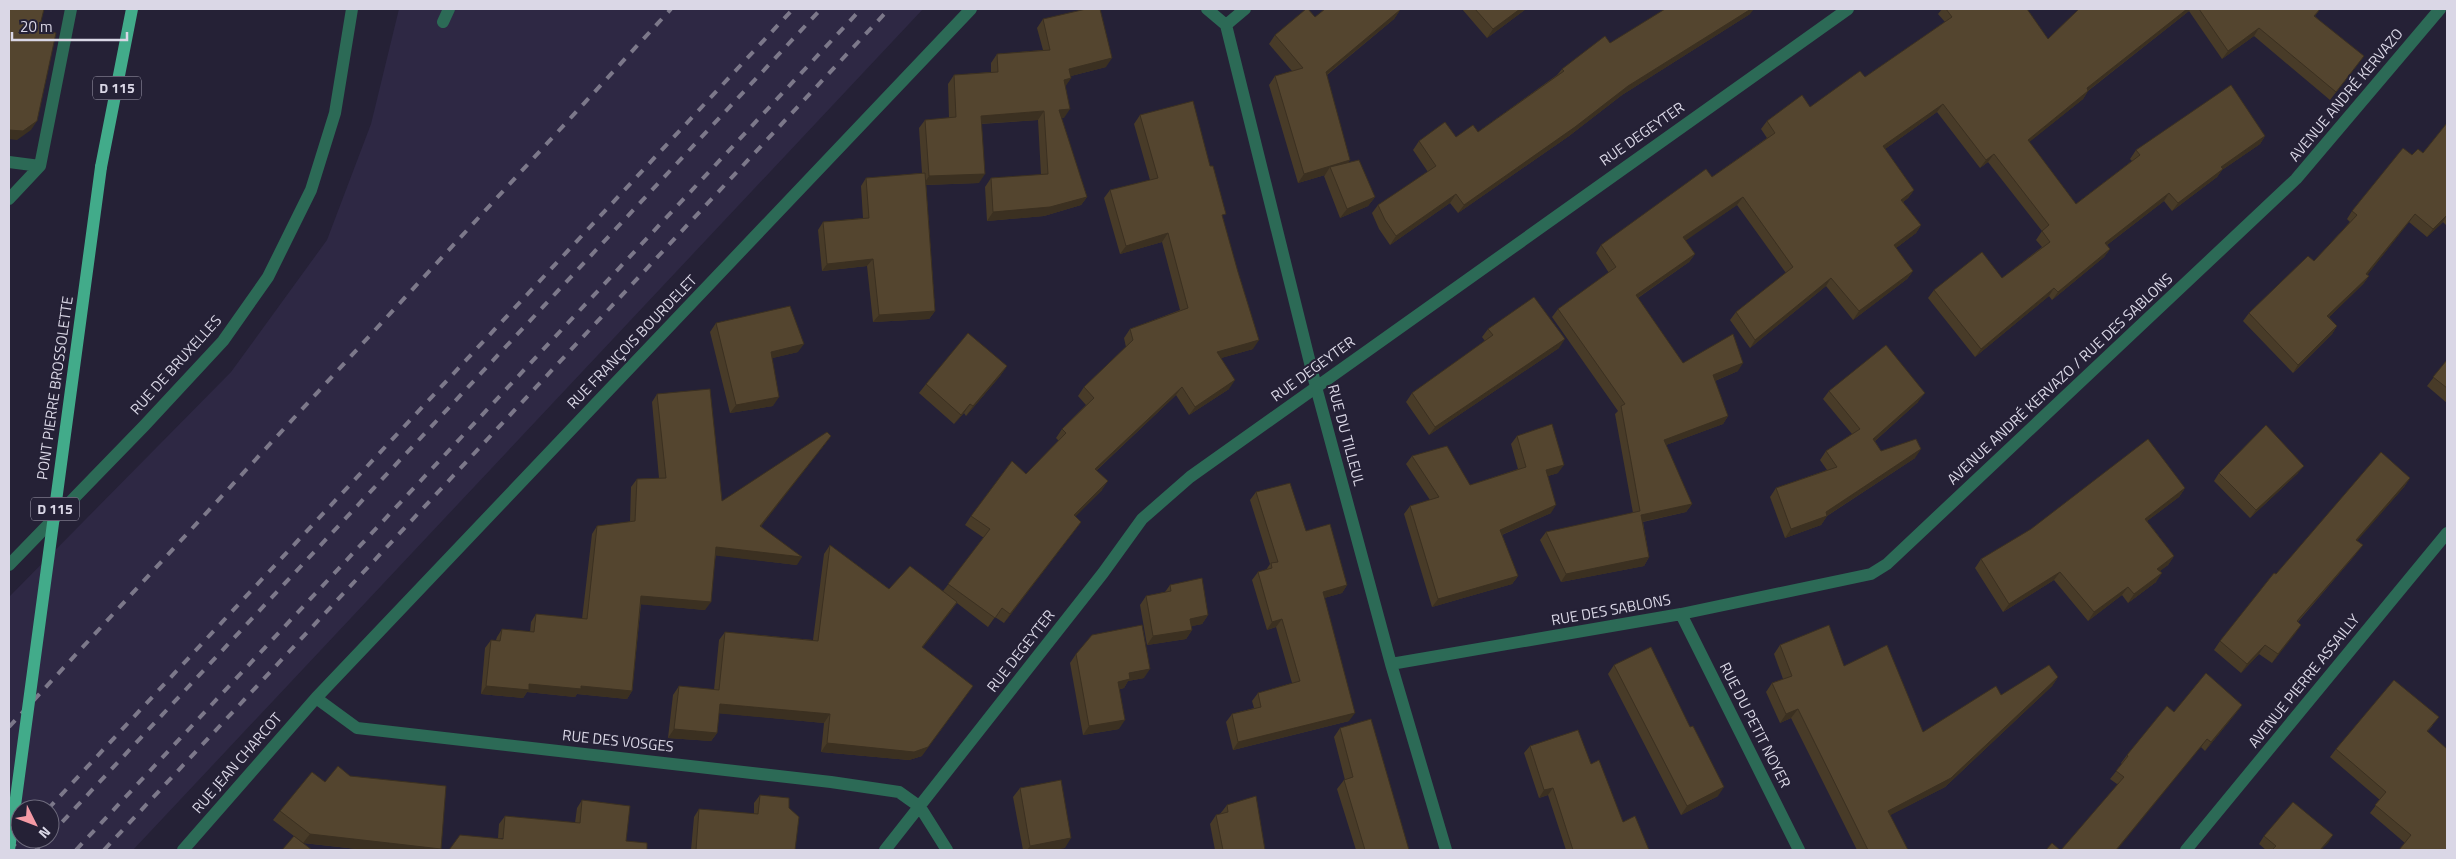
<svg xmlns="http://www.w3.org/2000/svg" width="2456" height="859" viewBox="0 0 2456 859" font-family="'Titillium Web',sans-serif">
<rect width="100%" height="100%" fill="#252136"/>
<path fill="#2e2844" fill-rule="evenodd" d="M399,9h524l-790,841h-124v-253l222,-225 96,-132 44,-116zM20,809h30v30h-30z"/>
<g fill="none" stroke-linecap="round" stroke-linejoin="round">
<path stroke="#2c6a56" stroke-width="12" d="M1207,9l19,16
M443,22l6,-13
M1226,25l90,362 75,277 55,186
M1226,25l19,-16
M9,162l31,4
M40,166l31,-157
M9,199l31,-33
M9,565l135,-139 79,-85 45,-64 43,-87 24,-77 17,-104
M1681,614l118,236
M1391,664l290,-50 190,-40 16,-10 409,-385 144,-170
M316,698l41,30 474,54 68,10 21,15 27,43
M183,850l133,-152 655,-689
M885,850l218,-277 39,-54 48,-42 658,-468
M2186,850l261,-317"/>
<path stroke="#42ab8a" stroke-width="12" d="M101,167l31,-158"/>
<path stroke="#7c788a" stroke-width="4" stroke-dasharray="9 9" stroke-linecap="butt" d="M9,727l662,-718
M48,809l745,-800
M50,835l771,-826
M9,850l11,-11
M36,850l10,-11
M76,850l785,-841
M104,850l785,-841"/>
<path stroke="#42ab8a" stroke-width="12" d="M9,850l92,-683"/>
</g>
<path fill="#483b28" d="M1462,9h64l-39,29z
M1942,9h85l21,30 31,-30h241l-5,7 43,48 -28,36 -76,-64 -32,23 -33,-48 -101,80 -5,8 -54,43 47,62 56,-43 -2,-2 6,-9 129,-14 -5,8 -38,26 -5,7 -45,34 -8,-10 -57,44 3,4 -6,8 -52,43 -3,-4 -74,61 -47,-59 6,-8 68,-12 40,-31 -6,-7 6,-9 -54,-69 -8,6 -43,-56 -52,37 29,41 -6,8 -5,4 18,23 -5,8 -20,15 17,23 -6,8 -54,41 -27,-34 -76,62 -20,-28 6,-8 50,-39 -49,-68 -52,35 10,14 -6,8 -51,36 45,65 55,8 -23,10 13,35 -5,8 -57,21 26,59 -6,8 -43,10 6,35 -5,9 -83,16 -21,-42 6,-8 87,-19 -18,-99 3,-3 -66,-94 6,-8 51,-36 -13,-20 5,-8 111,-68 55,-39 -6,-9 6,-8 43,-14 55,-30 80,-55 -7,-8z
M1400,10l-6,9 -67,56 22,88 26,34 -7,9 -28,12 -16,-42 1,-1 -27,8 -29,-98 6,-9 17,-5 -23,-27 6,-9 40,-18z
M1750,14l-128,81 -53,41 -111,77 -8,-10 -60,42 -11,-16 -7,-16 6,-8 50,-33 -15,-22 6,-9 37,-4 22,-5 79,-57 5,-6 48,-26z
M1043,19l63,48 -35,9v2l-6,8 -1,32h-3l26,79 -6,8 -37,11 -57,5 -2,-34 6,-9 50,-3 -3,-55 -57,4 -2,59 -53,2 9,126 -6,8 -56,3 -6,-56 -45,5 -4,-41 5,-8 40,-4 -2,-32 5,-8 56,-5 -3,-45 6,-8 24,-2 -1,-34 6,-9 37,-3v-9l6,-9 46,-4 -6,-22z
M1140,115l83,103 30,131 -32,9 8,31 -40,26 -13,-20 -80,76 6,19 -27,26 6,6 -77,101 -9,-6 -7,10 -31,-24 -35,45v108l-13,4 -88,-8 3,-29 -105,-10 -2,20 -6,8 -43,-3 5,-43 6,-9 35,4 5,-50 6,-8 88,8 11,-86 6,-9 59,44 54,2 41,-53 -19,-13 6,-9 55,-42 33,-33 -3,-3 6,-9 24,-24 -8,-9 6,-9 42,-40 -2,-9 6,-9 50,-19 -18,-68 -42,12 -16,-56 6,-8 40,-10 -16,-56z
M2447,123v103l-4,-4 -16,15 -18,-15 -42,53 2,1 -6,8 -34,33 8,9 -5,8 -39,39 -50,-52 6,-8 65,-52 36,-39 -3,-3 5,-8 60,-56 11,-2z
M716,323l82,29 -26,6 1,48 -43,7 -20,-81z
M1488,329l71,19 -130,87 -23,-33 6,-9 73,-52 -3,-4z
M2447,360v43l-20,-17z
M1007,366l-7,10 -34,40 -2,-3 -10,11 -35,-31 7,-9z
M1829,391l89,11 -43,39 6,10 34,7 -88,58 -6,9 -36,13 -15,-41 6,-9 51,-18 -7,-10 6,-9 26,-17 -29,-35z
M657,394l65,107 109,-65 -70,90 36,39 -81,-10 -11,55 -64,-6 -9,87 -5,8 -50,-5 -2,3 -48,-5 -4,6 -42,-4 4,-46 6,-8h5l1,-3 5,-8 28,3 1,-10 5,-8 46,5 10,-85 5,-8 33,-4 1,-35 6,-8 22,-1 -7,-76z
M1517,436l41,37 -10,3 3,37 -49,22 16,41 -6,8 -80,23 -28,-93 6,-8 20,-6 -24,-36 6,-8 58,29 48,-16 -7,-25z
M2219,473h79l-48,45 -36,-37z
M2410,478l-6,9 -47,53 -1,14 -58,68 3,3 -29,38 -13,-9 -18,19 -27,-23 6,-9 56,-67z
M2185,488l-6,9 -32,24 27,35 -6,9 -9,6 -3,11 -28,21 -6,-8 -34,26 -34,-41 -51,32 -28,-44 6,-9z
M1256,492l50,39 41,54 -5,8 -18,5 25,123 -116,29 -7,-28 6,-8 22,-6 -2,-7 6,-8 34,-10 -16,-56 -9,3 -15,-50 6,-8 8,-2 4,-6 -20,-64z
M1170,585l38,30 -6,9 -11,2 1,4 -6,9 -39,6 -7,-40 6,-9 19,-4z
M1780,645l64,21 79,66 78,-37 57,-18 -6,9 -107,101 -55,28 18,35h-51l-66,-132 -11,5 -14,-31 6,-9 11,-4 -9,-25z
M1076,654l68,24 -16,3 -4,7 -4,1 -1,40 -36,6 -13,-72z
M1614,665l76,62 28,69 -37,19 -73,-141z
M2242,705l-6,8 -31,38 -4,-4 -84,37 -7,-5 12,-15 -1,-1 6,-8 47,-43z
M2433,725l-5,6 19,119 -42,-7 -35,-30 10,-13 -50,-43 6,-8z
M1340,728l69,122h-53l-19,-61 7,-9h1l-11,-43z
M1530,746l61,18 32,58 26,28h-83l-18,-55 -9,3 -15,-45z
M350,776l91,73 -1,1h-74l-63,-7 -30,-23 7,-9 45,-29z
M1020,788l45,60 -16,2h-26l-10,-53z
M760,795l29,13 6,42h-104l3,-33 5,-8 55,5v-11z
M582,800l44,41 -128,-3 1,-14 6,-8 70,7 2,-15z
M1227,805l38,45h-50l-5,-26 6,-9 4,-1z
M2333,835l-12,15h-55l-7,-6 5,-8z"/>
<path fill="#3b3021" d="M1520,9h6l-39,29 6,-9z
M1751,9h3l-4,5 -128,81 -53,41 -111,77 6,-8 164,-119z
M2187,9h4l-2,2 -108,85 6,-8z
M1400,10l-6,9 -74,61 6,-8z
M2259,28l-5,8 -32,23 6,-8z
M1112,58l-6,9 -43,11 6,-9z
M1071,78l-6,9 -1,-7z
M2088,91l-5,8 -61,49 6,-8z
M1943,104l-6,8 -59,42 5,-8z
M1070,109l-6,9 -11,1 6,-9z
M1044,111l-6,9 -63,4 6,-8z
M37,121l-6,9 -14,10 -8,-1v-9z
M2265,136l-5,8 -38,26 -5,7 -45,34 6,-8 43,-36z
M1994,154l-6,8 -8,6 6,-8z
M1350,160l-6,9 -14,-2 -5,8 -27,8 6,-9z
M985,174l-6,9 -56,2 6,-9z
M1914,190l-6,8 -12,10 5,-8z
M2169,193l-5,8 -65,50 6,-8z
M1456,194l-6,9 -60,42 6,-9z
M1087,197l-6,8 -37,11 -57,5 6,-9z
M1375,197l-7,9 -28,12 7,-9z
M1743,197l-6,8 -59,41 5,-9z
M2415,214l-6,8 -48,61 5,-9z
M2447,215l-4,7 -16,15 6,-8z
M1921,225l-5,8 -28,21 6,-9z
M1168,233l-6,9 -42,12 6,-8z
M2110,249l-6,8 -52,43 6,-8z
M1695,254l-6,8 -59,41 6,-8z
M873,259l-6,7 -45,5 5,-7z
M1913,271l-6,8 -54,41 6,-9z
M2369,276l-6,8 -41,40 5,-8z
M1831,278l-5,8 -76,62 5,-8z
M2054,288l-5,8 -74,61 6,-8z
M935,311l-6,8 -56,3 6,-7z
M2337,326l-5,8 -39,39 5,-8z
M1565,339l-6,9 -130,87 6,-8z
M1259,340l-6,9 -42,12 6,-9z
M804,344l-6,8 -33,8 6,-8z
M1743,363l-5,8 -31,13 6,-9z
M1007,366l-7,10 -34,40 7,-10z
M1235,380l-6,9 -40,26 6,-8z
M1182,387l-6,8 -88,83 7,-9z
M1925,393l-7,9 -51,46 6,-9z
M779,397l-6,9 -43,7 6,-8z
M970,404l-6,9 -10,11 7,-9z
M1728,416l-5,8 -65,24 6,-8z
M831,436l-6,8 -70,90 5,-8z
M1921,449l-6,9 -90,59 2,-1 -6,9 -36,13 6,-9 35,-17z
M1564,465l-6,8 -17,5 5,-8z
M2304,466l-6,7 -48,45 6,-8z
M2410,478l-6,9 -54,62 6,-9z
M1108,481l-6,9 -34,34 6,-9z
M2185,488l-6,9 -40,30 6,-8z
M1692,504l-6,8 -50,11 5,-8z
M1556,505l-5,8 -57,25 6,-8z
M1081,522l-6,8 -71,93 6,-9z
M2363,545l-7,9 -66,76 7,-9z
M716,547l86,10 -5,8 -86,-10z
M2174,556l-6,9 -17,13 6,-9z
M1649,557l-5,9 -83,16 5,-8z
M2060,572l-6,8 -51,32 6,-8z
M2162,573l-6,9 -28,21 6,-9z
M1518,576l-6,8 -80,23 6,-8z
M1347,585l-5,8 -25,7 6,-8z
M2128,587l-6,8 -34,26 6,-9z
M641,596l70,6 -6,8 -69,-6z
M957,602l-6,9 -35,45 6,-9z
M1208,615l-6,9 -18,4 6,-9z
M1282,619l-6,8 -9,3 5,-8z
M2301,625l-6,9 -23,29 6,-9z
M1192,630l-6,9 -39,6 6,-9z
M2265,645l-6,9 -18,19 6,-9z
M1150,669l-6,9 -16,3 -4,7 -12,3 6,-9 11,-9z
M2058,677l-6,9 -107,101 -64,33 7,-9z
M529,684l52,2 51,5 -5,8 -50,-5 -2,3 -48,-5 -4,6 -42,-4 5,-8z
M973,686l-51,70 -13,4 -88,-8 6,-9z
M720,704l110,10 -6,9 -110,-10z
M2242,705l-6,8 -31,38 6,-9z
M1798,709l-7,9 -11,5 6,-9z
M1355,713l-6,8 -116,29 5,-8z
M1125,720l-6,9 -36,6 6,-9z
M674,729l43,4 -6,8 -43,-3z
M2207,739l-6,8 -84,103h-1z
M1724,787l-6,9 -37,19 6,-9z
M1553,788l-5,7 -9,3 5,-8z
M310,834l131,15 -1,1h-74l-63,-7z
M2333,835l-5,8 -7,7h-1z
M1071,838l-6,10 -16,2h-22l3,-4z"/>
<path fill="#54452f" stroke="#3b3021" d="M9,9h35l-5,20 17,4 -19,88 -14,10 -14,-1z
M1086,9h14l12,49 -43,11 2,9 -7,2 6,29 -11,1 28,87 -37,10 -57,5 -2,-34 57,-4 -4,-63 -63,5 4,58 -56,2 -4,-56 31,-3 -2,-42 44,-3 -1,-18 53,-4 -7,-31z
M1306,9h2l7,8 10,-8h74l1,1 -74,62 24,88 -46,14 -29,-98 28,-8 -28,-33z
M1475,9h45l-27,20z
M1665,9h86l-123,77 -53,41 -111,78 -8,-11 -60,42 -11,-16 -7,-15 58,-39 -17,-25 26,-19 11,15 17,-12 5,7 86,-61 -2,-2 43,-33 5,7z
M1946,9h81l21,30 31,-30h108l-100,79 1,3 -60,49 48,64 64,-49 -4,-5 95,-65 34,51 -44,31 2,2 -45,34 -9,-10 -64,50 5,6 -52,43 -4,-4 -73,61 -47,-59 48,-38 20,26 48,-36 -8,-11 7,-6 -55,-71 -8,6 -43,-56 -60,42 31,44 -13,10 20,25 -27,20 19,26 -54,40 -28,-33 -76,62 -19,-28 57,-45 -50,-70 -60,40 12,17 -59,41 47,68 50,-29 10,29 -30,12 15,41 -64,24 28,64 -51,11 8,42 -83,17 -20,-42 94,-21 -19,-105 4,-2 -67,-95 58,-42 -15,-22 105,-76 6,8 63,-44 -8,-12 35,-26 8,12 50,-36 5,6 87,-60z
M2199,9h121l-6,7 50,40 -28,36 -77,-64 -31,23z
M1193,101l17,65h3l13,48 -4,1 16,57 21,68 -42,12 18,28 -40,27 -13,-20 -87,82 13,12 -34,34 7,7 -71,92 -8,-6 -7,10 -47,-34 42,-55 -19,-13 41,-55 14,13 40,-41 -4,-4 32,-31 -10,-11 49,-47 -3,-11 58,-21 -20,-75 -42,13 -16,-56 48,-12 -18,-63z
M2447,123v92l-14,14 -18,-15 -49,60 3,2 -42,40 10,10 -39,39 -49,-52 59,-57 6,5 43,-46 -5,-4 51,-63 9,7 6,-6 5,4z
M1359,160l16,37 -28,12 -17,-42z
M925,173l10,138 -56,4 -6,-56 -46,5 -4,-42 46,-4 -3,-40z
M1534,297l31,42 -130,88 -23,-34 81,-58 -5,-6z
M790,306l14,38 -33,8 8,45 -43,8 -20,-82z
M968,333l39,33 -34,40 -3,-2 -9,11 -35,-31z
M1886,345l39,48 -52,46 8,12 35,-12 5,10 -95,63 1,4 -36,13 -15,-41 61,-21 -11,-16 34,-22 -31,-38z
M2447,360v28l-14,-11z
M710,389l12,112 105,-69 4,4 -71,90 42,31 -86,-10 -5,55 -70,-6 -9,95 -51,-5v3l-52,-5v6l-43,-4 5,-46 9,1 2,-12 32,3 2,-18 51,5 10,-93 38,-5 2,-42 29,-1 -9,-84z
M1552,424l12,41 -18,5 10,35 -56,25 18,46 -80,23 -28,-93 29,-9 -27,-41 35,-10 23,39 56,-18 -9,-31z
M2266,425l38,41 -48,44 -37,-37z
M2148,439l37,49 -40,31 29,37 -17,13 5,4 -28,21 -6,-7 -34,25 -34,-40 -51,32 -28,-45 50,-30z
M2381,452l29,26 -54,62 7,5 -66,76 4,4 -23,29 -13,-9 -18,19 -27,-23 54,-68 2,1z
M1290,483l16,48 24,-7 17,61 -24,7 32,121 -117,29 -6,-28 29,-7 -3,-14 42,-12 -18,-62 -10,3 -14,-50 14,-4 -1,-5 7,-1 -22,-70z
M830,545l59,44 21,-23 47,36 -35,45 51,39 -45,61 -14,5 -87,-9 3,-29 -110,-10 -3,29 -43,-4 5,-43 40,4 6,-58 93,9z
M1202,578l6,37 -18,4 2,11 -39,6 -7,-40 25,-5 -1,-6z
M1142,625l8,44 -21,4 1,6 -12,3 7,38 -36,6 -13,-72 16,-19z
M1829,625l15,41 43,-21 36,87 73,-46 5,9 48,-30 9,12 -107,101 -63,33 20,39h-40l-70,-141 -12,5 -14,-31 20,-7 -12,-31z
M1651,647l39,80 3,-1 31,61 -37,19 -73,-141z
M2206,673l36,32 -31,37 -4,-3 -91,111h-55l63,-73 -8,-6 12,-15 -1,-1 40,-49 7,6z
M2394,680l45,37 -12,14 20,18v101h-48l12,-15 -36,-30 11,-13 -50,-43z
M1371,719l38,131h-44l-21,-70 9,-3 -13,-49z
M1578,730l13,34 8,-4 24,62 12,-6 14,34h-76l-20,-62 -9,2 -14,-44z
M338,766l12,10 96,10 -5,63 -131,-15 -30,-23 32,-39 13,10z
M1061,780l10,58 -41,8 -10,-58z
M760,795l29,3v10l10,9 -4,33h-99l3,-41 59,5z
M1256,796l9,54h-42l-7,-35 12,-3 -1,-7z
M582,800l48,6 -4,35 21,2v7h-198l11,-15 43,4 2,-23 75,7z
M2293,802l40,33 -13,15h-48l4,-4 -12,-10z
M294,836l18,14h-30z
M2052,843l8,7h-14z"/>
<g text-anchor="middle" stroke-width="4" stroke-linejoin="round" paint-order="stroke">
<g fill="#252136" stroke="#a4a0b1" stroke-width="1">
<rect x="93" y="76.5" width="48" height="23" rx="4"/>
<rect x="31" y="497.5" width="48" height="23" rx="4"/>
</g>
<g font-size="14" font-weight="bold" fill="#dad7e6">
<text x="117" y="93">D 115</text>
<text x="55" y="514">D 115</text>
</g>
<g font-size="15" fill="#dad7e6" stroke="#252136">
<text transform="translate(2346 95) rotate(-50)" y="5">AVENUE ANDRÉ KERVAZO</text>
<text transform="translate(1642 134) rotate(-35)" y="5">RUE DEGEYTER</text>
<text transform="translate(632 342) rotate(-46)" y="5">RUE FRANÇOIS BOURDELET</text>
<text transform="translate(176 365) rotate(-48)" y="5">RUE DE BRUXELLES</text>
<text transform="translate(1313 369) rotate(-36)" y="5">RUE DEGEYTER</text>
<text transform="translate(2060 379) rotate(-43)" y="5">AVENUE ANDRÉ KERVAZO / RUE DES SABLONS</text>
<text transform="translate(55 388) rotate(-82)" y="5">PONT PIERRE BROSSOLETTE</text>
<text transform="translate(1346 435) rotate(75)" y="5">RUE DU TILLEUL</text>
<text transform="translate(1611 610) rotate(-10)" y="5">RUE DES SABLONS</text>
<text transform="translate(1021 651) rotate(-52)" y="5">RUE DEGEYTER</text>
<text transform="translate(2304 681) rotate(-51)" y="5">AVENUE PIERRE ASSAILLY</text>
<text transform="translate(1755 725) rotate(63)" y="5">RUE DU PETIT NOYER</text>
<text transform="translate(618 741) rotate(6)" y="5">RUE DES VOSGES</text>
<text transform="translate(237 763) rotate(-49)" y="5">RUE JEAN CHARCOT</text>
</g>
</g>
<rect width="2456" height="859" fill="none" stroke="#dad7e6" stroke-width="20"/>
<g transform="translate(35 824) rotate(132)"><circle r="24" fill="#252136" stroke="#6d6a7c"/>
<path d="M0-4L9 19L0 12L-9 19Z" fill="#f49aa5"/>
<text y="-8" font-size="14" font-weight="bold" text-anchor="middle" fill="#dad7e6">N</text>
</g>
<path d="M12 32v8h115v-8" fill="none" stroke="#dad7e6" stroke-width="2.5"/>
<text x="20" y="32" font-size="15" fill="#dad7e6" stroke="#252136" stroke-width="4" paint-order="stroke">20 m</text>
</svg>
